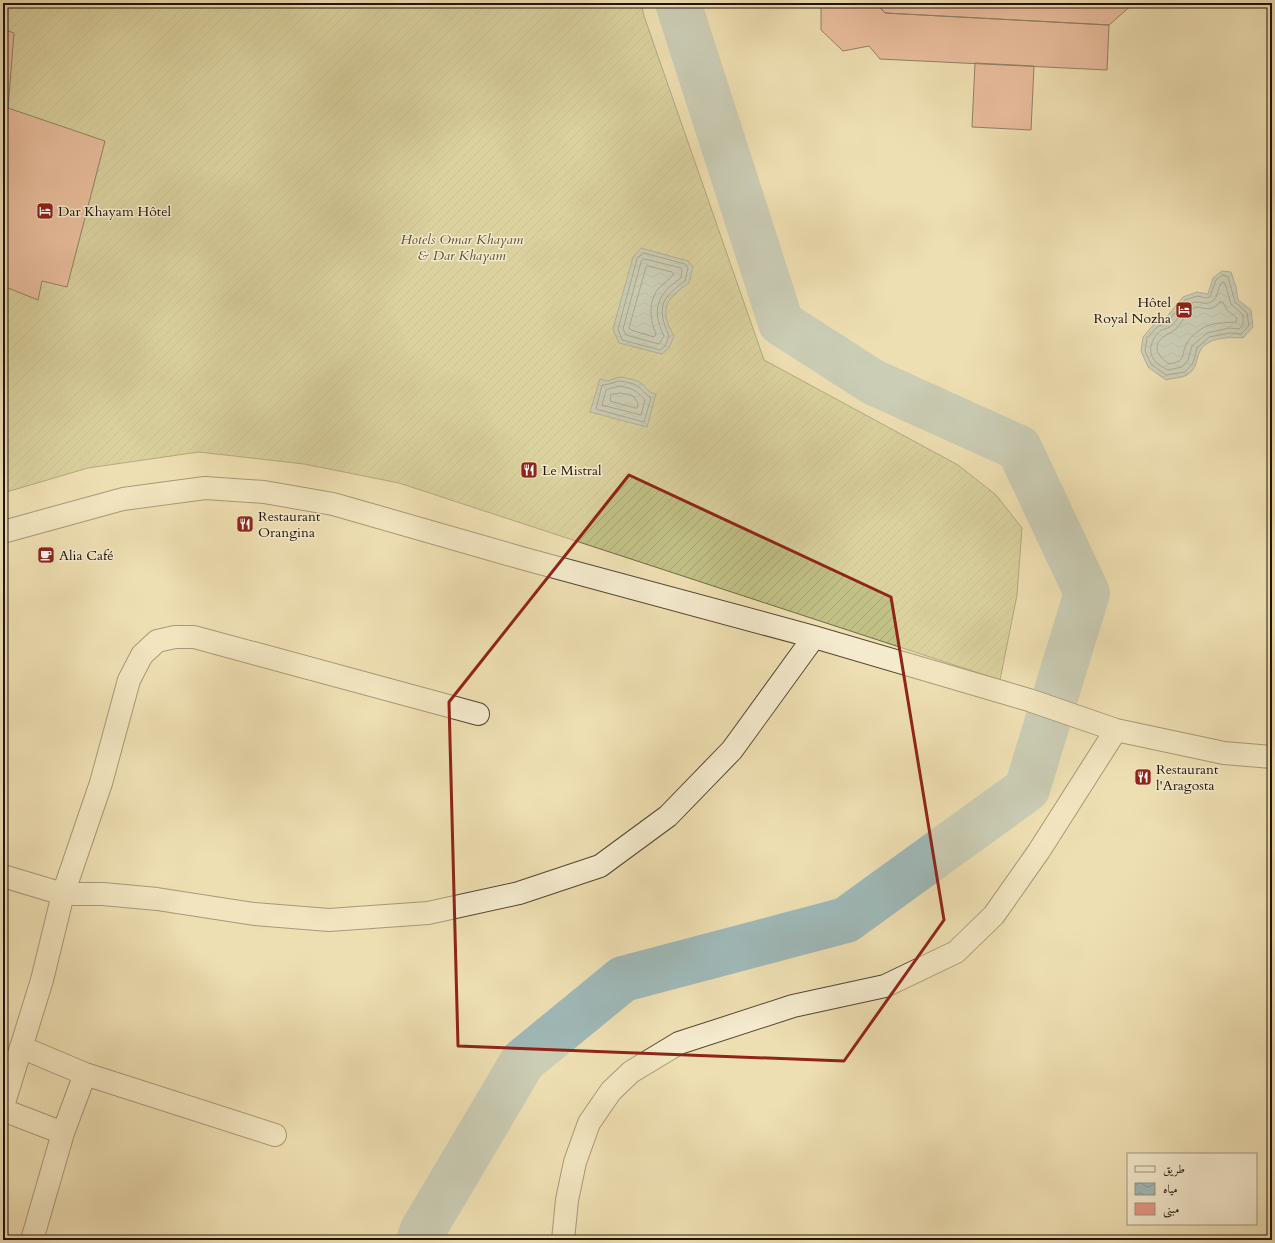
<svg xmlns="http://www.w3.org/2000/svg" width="1275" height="1243" viewBox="0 0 1275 1243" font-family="Cardo,Amiri,serif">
<defs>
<pattern id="garden-furrows" width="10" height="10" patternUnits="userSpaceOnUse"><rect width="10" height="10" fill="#c0c087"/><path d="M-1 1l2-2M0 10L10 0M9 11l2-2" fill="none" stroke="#a5a473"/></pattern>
<pattern id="water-waves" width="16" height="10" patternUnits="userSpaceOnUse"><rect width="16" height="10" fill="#9fb9b8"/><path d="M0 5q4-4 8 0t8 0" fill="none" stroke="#899e9d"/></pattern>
</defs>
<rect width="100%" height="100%" fill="#eedfb2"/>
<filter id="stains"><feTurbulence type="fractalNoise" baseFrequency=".005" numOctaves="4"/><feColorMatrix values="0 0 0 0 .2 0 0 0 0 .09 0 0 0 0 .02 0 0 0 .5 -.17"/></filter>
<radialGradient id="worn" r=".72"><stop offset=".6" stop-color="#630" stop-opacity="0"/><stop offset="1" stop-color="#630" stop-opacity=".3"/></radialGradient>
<path fill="url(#garden-furrows)" stroke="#706a48" d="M3,3h638l3,13 120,344 194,105 38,30 26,33 -5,67 -17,85 -601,-197 -95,-19 -105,-12 -111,16 -85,25z"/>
<path fill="url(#water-waves)" stroke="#6d7772" d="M641,248l47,13 5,6 -4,16c-24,16 -30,27 -15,53l-5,12 -7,6 -43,-11 -6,-14 20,-72z
M1222,271l9,1 5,15 2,13 13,10 2,17 -10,11c-14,-1 -35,-1 -43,13 -5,9 -1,16 -13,24 -5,3 -15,3 -21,5l-18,-13 -7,-16 2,-14 12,-14 10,-4 18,-22 14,-5 11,2 5,-16z
M619,377c8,1 15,2 22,6 7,5 5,9 15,11l-9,33 -57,-15 10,-33 8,2z"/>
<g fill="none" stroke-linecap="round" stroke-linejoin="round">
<path stroke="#606660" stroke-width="1" d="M644,253l41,11 3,4 -3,13c-25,18 -28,27 -16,55l-4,10 -5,4 -38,-10 -4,-11 19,-70z
M643,259h2l36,9 1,2 -1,8c-24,16 -30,32 -17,58l-5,8 -33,-9 -3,-6 18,-67z
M648,266l24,6 2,2c-4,5 -11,10 -16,15 -10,13 -8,32 -2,45l-2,3 -23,-7 -2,-2 17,-61z
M1223,275l5,2 7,25 12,11 2,13 -8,8 -11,-1 -21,4 -12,11 -4,15 -8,9 -19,3 -15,-11 -6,-13 2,-13 10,-11 11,-5 17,-22 12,-4 10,2 3,-1 6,-17z
M1223,282l2,1 6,21 12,11v10l-4,4 -10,-1 -22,5 -15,13 -4,14 -6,7 -14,3c-4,-2 -10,-5 -13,-9 -8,-9 -4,-22 5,-30 3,-2 7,-2 11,-5 7,-5 10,-16 17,-21 9,-7 16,1 23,-3 9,-4 5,-16 12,-20z
M1220,302h3l4,8 10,8 -1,4c-10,1 -24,0 -33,6 -5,3 -13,9 -16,15 -7,12 1,18 -18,21 -10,-7 -18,-17 -6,-27 4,-4 9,-4 13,-8 6,-6 9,-15 16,-20 9,-6 17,7 28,-7z
M619,381c7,1 17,2 22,8 4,3 5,6 10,9l-7,24 -48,-13 6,-24 7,-1z
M620,386c14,3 15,4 25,14l-4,15 -39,-10 4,-15z
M621,393l12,3 5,7 -1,5h-2l-25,-7 1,-6z"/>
<path stroke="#9fb9b8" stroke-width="46" d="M419,1240l4,-10 100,-169 100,-82 223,-59 181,-131 60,-196 -68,-145 -146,-66 -92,-59 -103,-320"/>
</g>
<path fill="#e59785" stroke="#211308" d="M823,3h53l9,10 224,12 -2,45 -227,-11 -11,-13 -26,5 -22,-21v-25z
M876,3h258l-25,22 -224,-12z
M3,29l11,4 -6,75 97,33 -38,146 -25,-6 -4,19 -35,-14z
M975,63l59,3 -3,64 -59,-3z"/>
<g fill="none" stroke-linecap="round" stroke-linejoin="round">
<g stroke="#544632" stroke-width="24">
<path id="minor" d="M3,532l120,-33 82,-11 59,4 69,12 192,55 289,78 215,63 87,30 108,23 48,4
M3,876l60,18h40l54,5 97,15 75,6 99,-7 91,-20 81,-27 68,-50 64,-66 82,-113
M21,1047l64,27 190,61
M3,1106l39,-126 21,-86 38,-111 28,-103 13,-25 15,-14 18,-4h19l284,77
M3,1110l60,23
M32,1240l31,-107 22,-59
M563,1240l4,-40 8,-38 14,-39 22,-32 20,-19 48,-29 114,-37 92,-20 71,-34 38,-37 45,-64 77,-121"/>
</g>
<use href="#minor" stroke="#f4eacd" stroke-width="22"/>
</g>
<path d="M0 0H1275V1243H0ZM629,475l262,122 53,323 -100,141 -386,-15 -9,-344z" fill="#eedfb2" fill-opacity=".55" fill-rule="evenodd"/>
<path fill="none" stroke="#8f2418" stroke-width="3" stroke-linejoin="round" d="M629,475l262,122 53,323 -100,141 -386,-15 -9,-344z"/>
<defs>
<g id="hotel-square" transform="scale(0.9)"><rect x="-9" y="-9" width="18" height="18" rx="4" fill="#8f2418" stroke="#f4eacd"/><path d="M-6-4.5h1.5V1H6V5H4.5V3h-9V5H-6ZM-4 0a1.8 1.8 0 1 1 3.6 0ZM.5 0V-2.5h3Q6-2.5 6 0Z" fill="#fff"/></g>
<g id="restaurant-square" transform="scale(0.9)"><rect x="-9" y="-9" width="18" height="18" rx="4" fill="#8f2418" stroke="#f4eacd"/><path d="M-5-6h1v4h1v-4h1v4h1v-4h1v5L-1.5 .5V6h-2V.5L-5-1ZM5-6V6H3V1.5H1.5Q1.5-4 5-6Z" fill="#fff"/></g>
<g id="cafe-square" transform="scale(0.9)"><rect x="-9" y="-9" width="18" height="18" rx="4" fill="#8f2418" stroke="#f4eacd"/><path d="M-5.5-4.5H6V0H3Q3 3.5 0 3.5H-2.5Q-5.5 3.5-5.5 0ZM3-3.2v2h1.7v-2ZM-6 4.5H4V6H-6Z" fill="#fff"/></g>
</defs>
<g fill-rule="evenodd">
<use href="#hotel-square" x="45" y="211"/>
<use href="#hotel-square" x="1184" y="310"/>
<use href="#restaurant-square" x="529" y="470"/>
<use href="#restaurant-square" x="245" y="524"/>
<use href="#cafe-square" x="46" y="555"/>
<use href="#restaurant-square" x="1143" y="777"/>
</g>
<g text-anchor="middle" stroke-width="3" stroke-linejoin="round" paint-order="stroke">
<g font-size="14" fill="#211308" stroke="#f4eacd" text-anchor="start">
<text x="58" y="216">Dar Khayam Hôtel</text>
<text x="1171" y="307" text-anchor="end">Hôtel<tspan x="1171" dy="16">Royal Nozha</tspan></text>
<text x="542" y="475">Le Mistral</text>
<text x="258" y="521">Restaurant<tspan x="258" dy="16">Orangina</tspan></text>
<text x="59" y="560">Alia Café</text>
<text x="1156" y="774">Restaurant<tspan x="1156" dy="16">l'Aragosta</tspan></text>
</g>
<g font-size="14" font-style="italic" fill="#595034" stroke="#f4eacd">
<text x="462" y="244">Hotels Omar Khayam<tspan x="462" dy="16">&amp; Dar Khayam</tspan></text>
</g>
</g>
<rect width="1275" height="1243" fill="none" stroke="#eedfb2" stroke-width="16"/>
<rect x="4" y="4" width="1267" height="1235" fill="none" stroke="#211308" stroke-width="2"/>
<rect x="8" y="8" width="1259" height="1227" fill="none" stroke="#211308"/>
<rect x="1127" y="1153" width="130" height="72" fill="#f4eacd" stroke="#a0947e"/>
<rect x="1135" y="1166" width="20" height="6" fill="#f4eacd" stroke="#a0947e"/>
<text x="1163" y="1173" font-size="12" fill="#211308">طريق</text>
<rect x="1135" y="1183" width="20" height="12" fill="url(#water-waves)" stroke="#a0947e"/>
<text x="1163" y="1193" font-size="12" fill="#211308">مياه</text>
<rect x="1135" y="1203" width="20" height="12" fill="#e59785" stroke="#a0947e"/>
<text x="1163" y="1213" font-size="12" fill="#211308">مبنى</text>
<rect width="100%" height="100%" filter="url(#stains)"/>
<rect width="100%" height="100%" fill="url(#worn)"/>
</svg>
